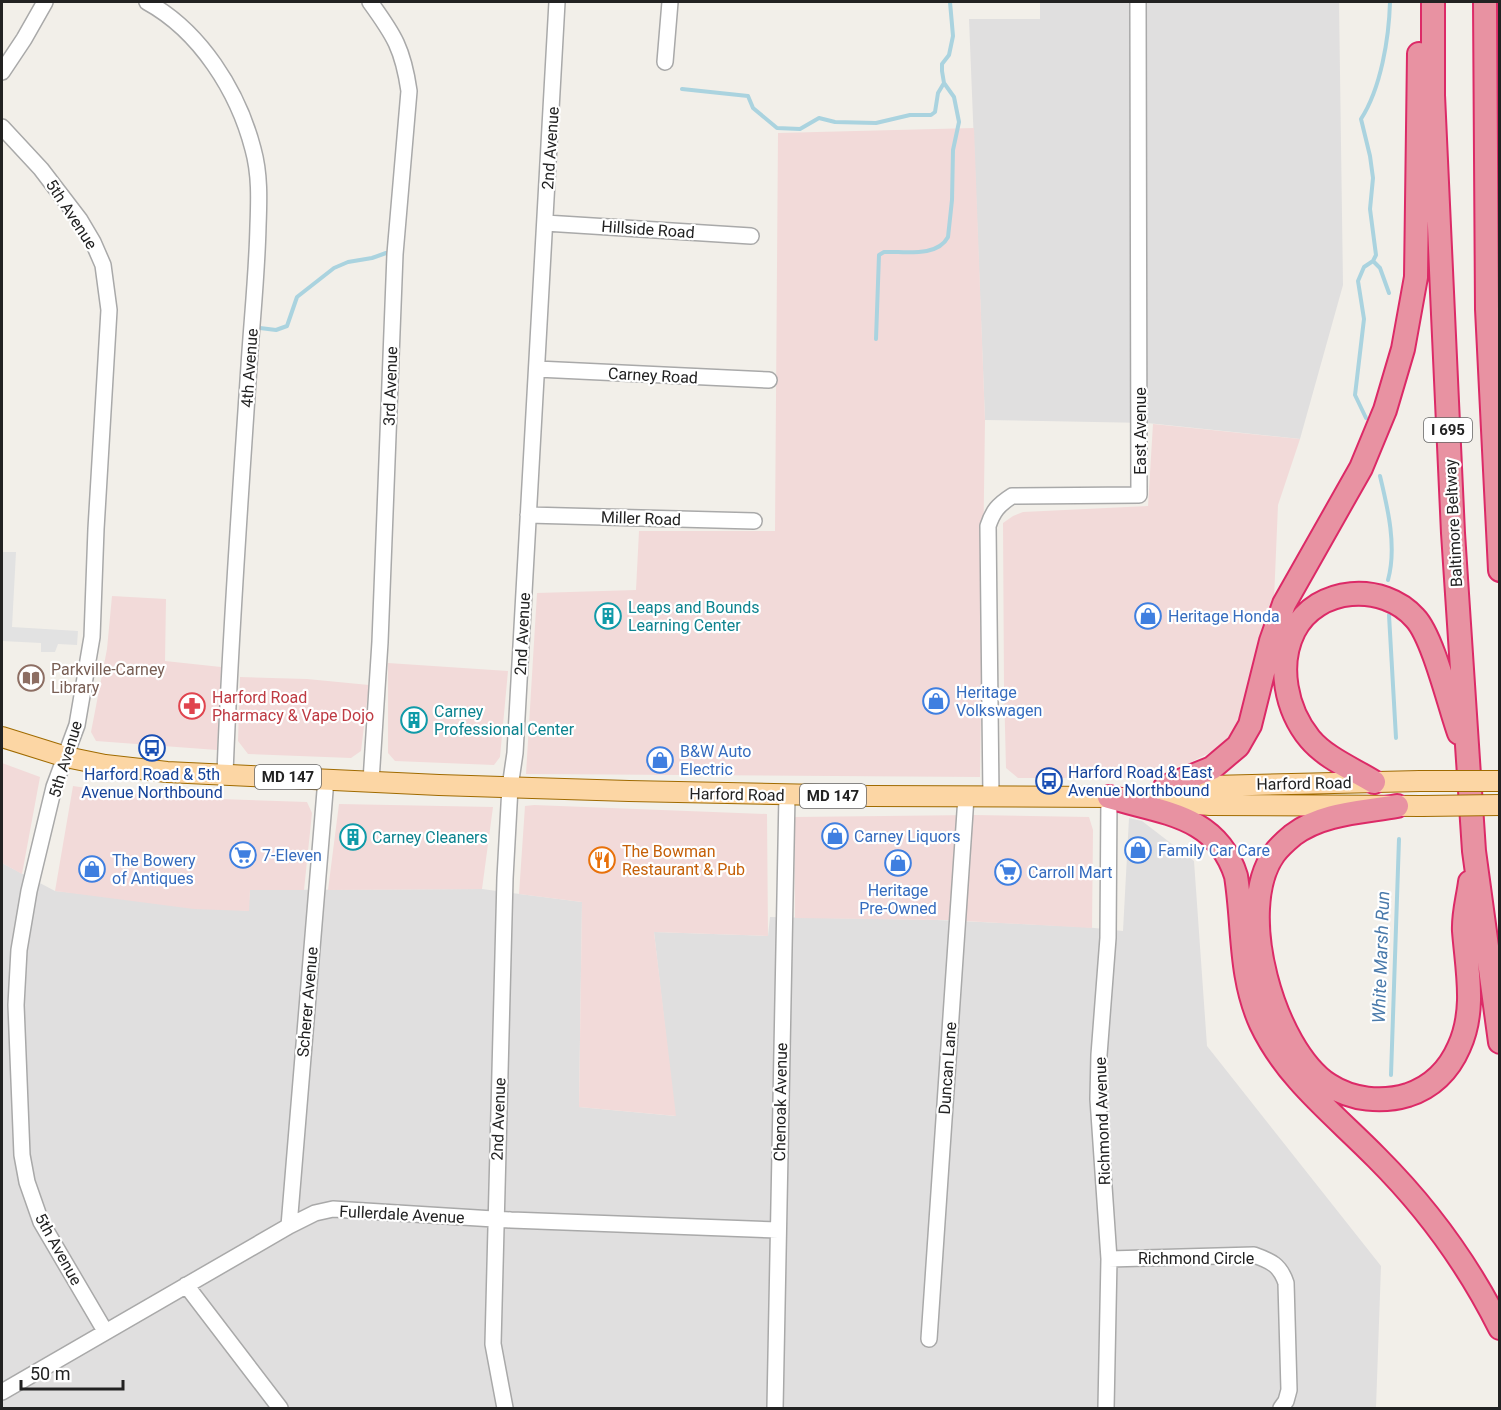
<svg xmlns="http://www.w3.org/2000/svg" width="1501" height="1410" viewBox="0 0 1501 1410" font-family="Roboto,sans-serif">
<rect width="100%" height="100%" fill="#f2efe9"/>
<path fill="#e0dfdf" d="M1040,2h299l4,283 -43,154 -153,-16 -162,-3 -16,-401h71z
M1129,818l13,3 52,40 13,185 174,220 -5,142h-1374v-545l53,28 193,20 2,-21 232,-1 100,13 -3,205 96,9 -21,-184 114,4 2,-19 167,3 148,7 38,4z"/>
<path fill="#f2dad9" d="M974,128l11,292 -5,357 -454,-3 11,-181 99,-3 3,-59h136l3,-398z
M1153,424l147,15 -22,66 -4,94 -22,85 -14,40 -14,18 -11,9 -24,12 -51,15h-120l-12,-10 -2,-81 -1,-164 10,-7 10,-4 125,-6z
M112,596l54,3 -1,62 56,6 -4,83 -121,-9 -5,-9 16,-83z
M388,663l120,8 -8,86 -6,8 -99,-4 -7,-8z
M240,677l67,2 62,6 -8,66 -10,7 -103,-4 -10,-13z
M2,763l38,14 -18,97 -20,-11z
M73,786l47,7 71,5 116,4 5,11 -8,77h-54l-1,21 -55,-2 -139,-18z
M339,804l154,3 -11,82 -154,1z
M534,805l233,9 1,122 -114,-4 22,184 -97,-9 3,-205 -63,-8 6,-88z
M974,815l115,2 4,13 -1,98 -145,-8 -152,-2 -1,-101z"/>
<path fill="#e2e2e2" d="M2,552h14l-4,75 66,4 -1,14 -19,-1 -3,8h-14v-9l-39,-2z"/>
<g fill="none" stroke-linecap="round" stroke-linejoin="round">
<path stroke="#aad3df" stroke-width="4" d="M682,89l66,7 5,12 24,20 23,1 19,-11 16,4 41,1 34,-8h21l4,-3 3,-19 6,-10
M1373,261l7,7 9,25
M260,328l16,2 11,-4 10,-29 37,-29 14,-6 24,-4 14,-5
M876,339l3,-84 5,-3c19,-1 53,6 64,-15l4,-37 1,-50 6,-28 -5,-25 -10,-14 -2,-12v-7l7,-9 4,-19 -3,-34
M1366,418l-11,-23 9,-76 -6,-38 6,-14 9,-6 3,-6 -6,-46 3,-31 -3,-22 -9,-37c20,-31 28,-81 29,-117
M1380,476c8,33 17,71 8,104
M1389,615l7,123
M1391,1075l8,-236"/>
<g stroke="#a9a9a9" stroke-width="18">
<path id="minor" d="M147,2c53,29 91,89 106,147 7,25 6,51 5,77 -1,47 -6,93 -9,140 -9,136 -19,272 -24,408
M370,2c24,33 33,47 39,89l-14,163 -15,388 -9,139
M665,62l5,-60
M2,72l22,-33 21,-37
M2,127l39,42 39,51 13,22 10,23 6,45 -13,219 -4,108 -15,88 -23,62 -25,104 -10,59 -3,55 6,150 5,27 14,40 64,109
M545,223l206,13
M537,369l232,11
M528,515l226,6
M991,797l-3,-271c5,-15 10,-21 24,-30l127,-1 -1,-493
M289,1226l37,-447
M1109,1259l145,-4c17,6 26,10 32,28l3,107 -3,11 -5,7
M186,1285l94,123
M929,1339l37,-542
M2,1392l287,-166 26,-13 18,-4 178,11 267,10
M505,1408l-12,-64 12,-466 5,-91 5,-34 42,-751
M775,1408l12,-613
M1106,1408l3,-149 -11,-160 1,-44 9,-117 1,-141"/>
</g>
<g stroke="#a06b00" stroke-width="22">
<path id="major" d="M2,737l64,20 39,8 62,7 272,13 190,6 240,5 240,1 101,8 212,1
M1171,787l249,-6"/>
</g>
<g stroke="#dc2a67" stroke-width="26">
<path id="highway" d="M1433,2v93l20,438 21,318 26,191
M1485,2l2,307 13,261
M1374,782c-21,-13 -48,-24 -64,-43 -24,-29 -33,-74 -16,-108 23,-45 89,-49 121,-13 18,19 34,87 44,115
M1165,787l47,-19 26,-22 12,-21 21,-84 13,-37 77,-136 24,-58 18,-61 13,-72 3,-223
M1109,797c53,16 108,18 127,79 8,50 3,100 25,148 26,55 74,91 116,134 50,50 91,106 123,170
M1397,806c-34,6 -75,7 -104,29 -6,5 -14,12 -19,19 -40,56 0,195 55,231 23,15 53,18 79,10 24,-8 41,-25 51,-48 17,-37 8,-77 5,-116 -1,-16 4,-33 6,-49"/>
</g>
<use href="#minor" stroke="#fff" stroke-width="15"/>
<use href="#major" stroke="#fcd6a4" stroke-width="20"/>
<use href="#highway" stroke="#e892a2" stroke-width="22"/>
<g stroke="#a06b00" stroke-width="22" stroke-linecap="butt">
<path id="major-bridge" d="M1420,781h80
M1422,806l78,-1"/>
</g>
<use href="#major-bridge" stroke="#fcd6a4" stroke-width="20"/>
</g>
<defs>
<g id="building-ring" transform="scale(1.35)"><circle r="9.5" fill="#fff" stroke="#0f9aa8" stroke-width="1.5"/><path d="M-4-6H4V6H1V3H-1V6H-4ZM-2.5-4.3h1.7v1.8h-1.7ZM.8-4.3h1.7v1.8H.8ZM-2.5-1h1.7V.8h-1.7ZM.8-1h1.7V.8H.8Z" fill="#0f9aa8"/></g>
<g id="shop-ring" transform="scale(1.35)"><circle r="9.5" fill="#fff" stroke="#3f7fe0" stroke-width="1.5"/><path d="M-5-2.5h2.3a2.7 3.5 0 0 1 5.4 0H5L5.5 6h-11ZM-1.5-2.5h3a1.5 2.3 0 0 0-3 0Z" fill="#3f7fe0"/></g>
<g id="library-ring" transform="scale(1.35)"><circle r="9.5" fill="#fff" stroke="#8d6e63" stroke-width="1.5"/><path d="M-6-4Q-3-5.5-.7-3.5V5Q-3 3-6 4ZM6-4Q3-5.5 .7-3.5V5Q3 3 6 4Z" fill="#8d6e63"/></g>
<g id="pharmacy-ring" transform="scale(1.35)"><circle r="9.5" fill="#fff" stroke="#e0444e" stroke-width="1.5"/><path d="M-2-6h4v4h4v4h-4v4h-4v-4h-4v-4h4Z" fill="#e0444e"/></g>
<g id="bus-ring" transform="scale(1.35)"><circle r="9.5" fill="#fff" stroke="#1a4fb4" stroke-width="1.5"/><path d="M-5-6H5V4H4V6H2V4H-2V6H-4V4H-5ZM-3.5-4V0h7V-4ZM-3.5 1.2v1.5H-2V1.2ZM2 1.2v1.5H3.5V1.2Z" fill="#1a4fb4"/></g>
<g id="supermarket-ring" transform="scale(1.35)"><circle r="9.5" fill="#fff" stroke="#3f7fe0" stroke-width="1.5"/><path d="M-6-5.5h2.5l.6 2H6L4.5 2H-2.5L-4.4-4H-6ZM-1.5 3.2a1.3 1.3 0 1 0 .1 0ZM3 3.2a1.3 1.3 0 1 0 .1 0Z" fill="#3f7fe0"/></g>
<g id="restaurant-ring" transform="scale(1.35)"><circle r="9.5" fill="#fff" stroke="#e8710a" stroke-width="1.5"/><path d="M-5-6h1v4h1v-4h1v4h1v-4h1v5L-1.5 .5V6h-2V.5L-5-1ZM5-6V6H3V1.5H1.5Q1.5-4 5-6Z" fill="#e8710a"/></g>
</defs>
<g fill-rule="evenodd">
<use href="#building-ring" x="608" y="616"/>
<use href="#shop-ring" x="1148" y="616"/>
<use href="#library-ring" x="31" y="678"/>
<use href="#shop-ring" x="936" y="701"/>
<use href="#pharmacy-ring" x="192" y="706"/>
<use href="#building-ring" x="414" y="720"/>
<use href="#bus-ring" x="152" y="748"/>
<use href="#shop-ring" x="660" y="760"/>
<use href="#bus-ring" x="1049" y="781"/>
<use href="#shop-ring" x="835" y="836"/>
<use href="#building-ring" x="353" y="837"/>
<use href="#shop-ring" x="1138" y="850"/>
<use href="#supermarket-ring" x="243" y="855"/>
<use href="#restaurant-ring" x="602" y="860"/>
<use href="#shop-ring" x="898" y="863"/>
<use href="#shop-ring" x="92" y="869"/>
<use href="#supermarket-ring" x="1008" y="872"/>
</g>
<g text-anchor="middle" stroke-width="4.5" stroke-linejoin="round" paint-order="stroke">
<g fill="#fff" stroke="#646464" stroke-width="1.5">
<rect x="1424" y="418" width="48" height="24" rx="4.5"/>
<rect x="255" y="765" width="66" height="24" rx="4.5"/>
<rect x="800" y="784" width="66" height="24" rx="4.5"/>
</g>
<g font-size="15" font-weight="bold" fill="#222">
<text x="1448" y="435">I 695</text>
<text x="288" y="782">MD 147</text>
<text x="833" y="801">MD 147</text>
</g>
<g font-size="16" fill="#222" stroke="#fff">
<text transform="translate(550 148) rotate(-86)" y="6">2nd Avenue</text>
<text transform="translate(72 214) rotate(57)" y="6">5th Avenue</text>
<text transform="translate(648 229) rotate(4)" y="6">Hillside Road</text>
<text transform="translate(249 368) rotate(-86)" y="6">4th Avenue</text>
<text transform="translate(653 375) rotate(3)" y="6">Carney Road</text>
<text transform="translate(390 386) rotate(-88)" y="6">3rd Avenue</text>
<text transform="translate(1140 431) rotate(-90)" y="6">East Avenue</text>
<text transform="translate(641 518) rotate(2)" y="6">Miller Road</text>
<text transform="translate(1453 523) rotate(-93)" y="6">Baltimore Beltway</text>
<text transform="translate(522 634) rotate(-87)" y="6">2nd Avenue</text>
<text transform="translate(65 759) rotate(-73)" y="6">5th Avenue</text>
<text transform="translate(1304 783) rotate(-1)" y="6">Harford Road</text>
<text transform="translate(737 794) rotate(1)" y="6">Harford Road</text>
<text transform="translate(307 1002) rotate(-85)" y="6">Scherer Avenue</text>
<text transform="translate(947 1068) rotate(-86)" y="6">Duncan Lane</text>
<text transform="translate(780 1102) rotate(-89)" y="6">Chenoak Avenue</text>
<text transform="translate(498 1119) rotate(-88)" y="6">2nd Avenue</text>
<text transform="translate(1102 1121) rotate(-92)" y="6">Richmond Avenue</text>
<text transform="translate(402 1214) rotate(3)" y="6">Fullerdale Avenue</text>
<text transform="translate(59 1249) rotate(61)" y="6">5th Avenue</text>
<text x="1196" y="1264">Richmond Circle</text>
</g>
<g font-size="16" fill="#0d838f" stroke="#fff" text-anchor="start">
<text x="628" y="613">Leaps and Bounds<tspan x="628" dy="18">Learning Center</tspan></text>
<text x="434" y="717">Carney<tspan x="434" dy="18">Professional Center</tspan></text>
<text x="372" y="843">Carney Cleaners</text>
</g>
<g font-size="16" fill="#366cbe" stroke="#fff" text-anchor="start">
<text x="1168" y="622">Heritage Honda</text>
<text x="956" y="698">Heritage<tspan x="956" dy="18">Volkswagen</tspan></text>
<text x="680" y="757">B&amp;W Auto<tspan x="680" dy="18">Electric</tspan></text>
<text x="854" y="842">Carney Liquors</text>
<text x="1158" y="856">Family Car Care</text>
<text x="262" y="861">7-Eleven</text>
<text x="112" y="866">The Bowery<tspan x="112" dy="18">of Antiques</tspan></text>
<text x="1028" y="878">Carroll Mart</text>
<text x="898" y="896" text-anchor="middle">Heritage<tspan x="898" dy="18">Pre-Owned</tspan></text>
</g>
<g font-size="16" fill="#785e54" stroke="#fff" text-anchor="start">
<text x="51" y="675">Parkville-Carney<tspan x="51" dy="18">Library</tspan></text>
</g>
<g font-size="16" fill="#be3a42" stroke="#fff" text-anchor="start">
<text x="212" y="703">Harford Road<tspan x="212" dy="18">Pharmacy &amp; Vape Dojo</tspan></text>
</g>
<g font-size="16" fill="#164399" stroke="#fff" text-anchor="start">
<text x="1068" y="778">Harford Road &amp; East<tspan x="1068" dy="18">Avenue Northbound</tspan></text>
<text x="152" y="780" text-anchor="middle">Harford Road &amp; 5th<tspan x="152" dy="18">Avenue Northbound</tspan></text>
</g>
<g font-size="16" fill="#c56008" stroke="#fff" text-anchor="start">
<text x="622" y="857">The Bowman<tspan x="622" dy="18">Restaurant &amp; Pub</tspan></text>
</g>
<g font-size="18" font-style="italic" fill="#4a7aab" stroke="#fff">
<text transform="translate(1381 957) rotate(-88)" y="6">White Marsh Run</text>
</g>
</g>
<rect width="1501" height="1410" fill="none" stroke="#222222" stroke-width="6"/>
<path d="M21 1380v9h102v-9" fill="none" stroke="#222222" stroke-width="3"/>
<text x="30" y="1380" font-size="18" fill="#222222" stroke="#ffffff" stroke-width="4.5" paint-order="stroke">50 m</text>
</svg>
